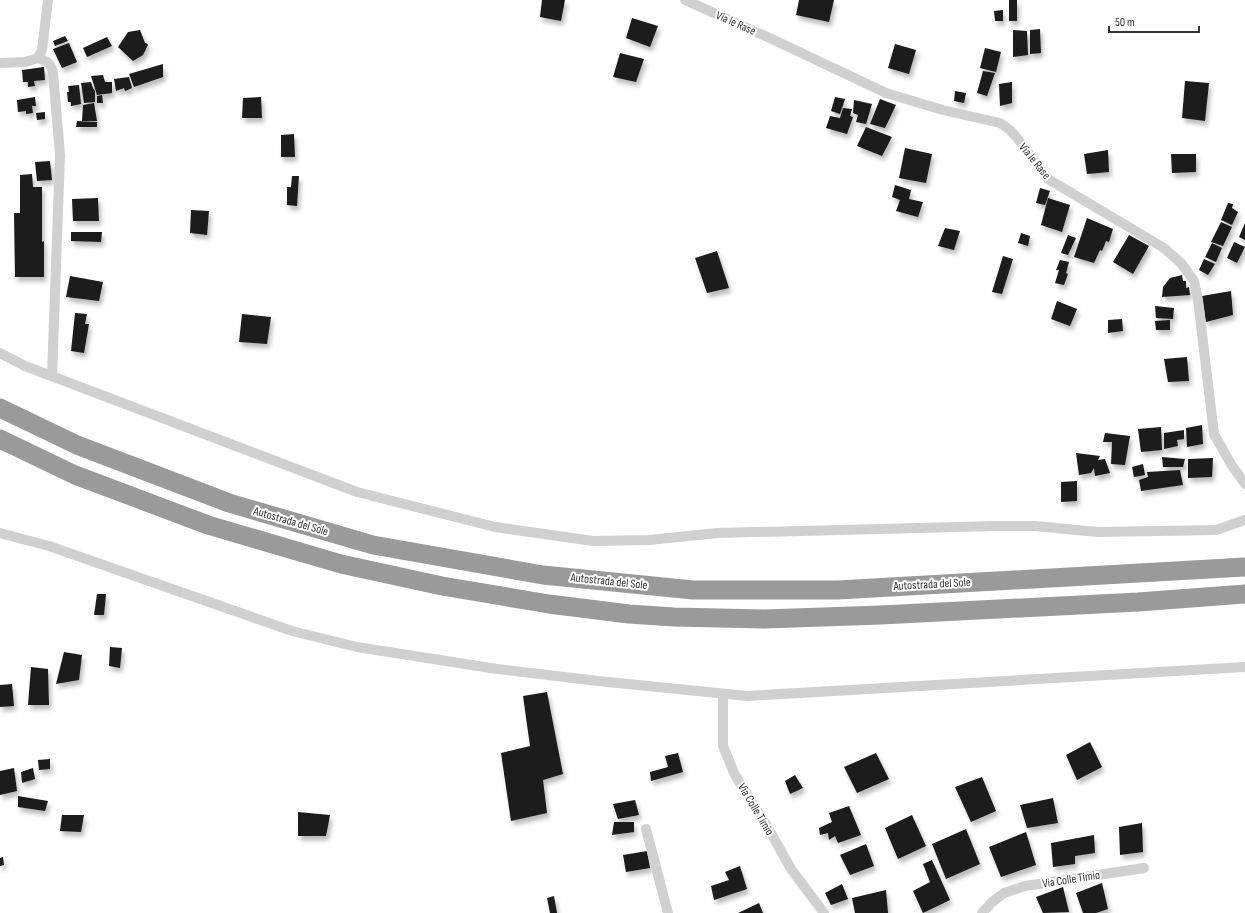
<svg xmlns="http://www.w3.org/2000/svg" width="1245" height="913" viewBox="0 0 1245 913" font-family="'Sofia Sans Condensed',sans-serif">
<defs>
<filter id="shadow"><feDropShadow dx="2.5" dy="4.5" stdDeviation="2" flood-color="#0004"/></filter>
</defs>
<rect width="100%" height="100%" fill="#fff"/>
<path fill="#1a1a1a" filter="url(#shadow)" d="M542,0h23l-4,21 -21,-4z
M799,0h35l-5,22 -33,-7z
M1009,0h8v21h-8z
M1003,10v11h-8l-1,-10z
M632,18l26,8 -8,21 -24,-9z
M1040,29l1,24 -11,1v-24z
M140,30l5,13h1l2,2 -5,10 -10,6 -15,-14 10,-15z
M1013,30l14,1 1,24 -15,2z
M65,36l3,5 -13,5 -2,-5z
M107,37l5,9 -25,11 -4,-9z
M69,43l8,19 -15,6 -9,-19z
M895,44l21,6 -7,24 -21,-6z
M985,48l16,4 -5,20 -16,-4z
M620,53l24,6 -8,23 -23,-5z
M163,64v13l-29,10 -5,-13z
M44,67l1,13 -11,1 1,5 -7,1v-5h-5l-1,-12z
M983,71l12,2 -8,23 -10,-3z
M103,75l2,7h7v11l-15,2 -6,-19z
M129,77l3,11 -7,3 -1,-3 -8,3 -2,-12z
M1185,81l24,2 -4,38 -23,-3z
M91,82l2,6 2,3v11l-11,1 -3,-20z
M1012,82v21l-12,3 -1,-22z
M79,85l2,19 -10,2v-4h-3l-1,-10h2l-1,-6z
M955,91l11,2 -2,10 -10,-2z
M102,95l1,8h-6v-7z
M35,97l1,9h-4l1,7 -7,1v-3l-8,1 -1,-12z
M261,97l1,21h-20l1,-20z
M835,97l10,2 -5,15 -9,-3z
M880,99l16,6 -11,23 -15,-4z
M854,100l18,4 -6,20 -10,-2 2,-7 -5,-2z
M94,103l3,18h-15l1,-16z
M843,108l9,1 -2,7 3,1 -6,17 -21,-6 4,-12 10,2z
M45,112v7l-8,1 -1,-7z
M77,121l20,1v5h-21z
M866,127l26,10 -10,19 -25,-10z
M294,134l1,23h-14v-22z
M905,148l27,6 -6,29 -27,-5z
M1108,150l1,22 -22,2 -3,-20z
M1171,154h25v18l-24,1z
M50,161l2,19 -15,1 -2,-19z
M32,174l1,13h9v55l2,-1v36h-29l-1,-64h6v-38z
M292,176h7l-2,30 -10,-1v-18h4z
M895,185l16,5 -2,9 14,3 -5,15 -22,-6 4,-11 -8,-3z
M1040,188l10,3 -5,14 -9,-2z
M98,198l1,23h-26l-1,-22z
M1048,198l22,7 -8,27 -21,-7z
M1228,203l5,1 -1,4 6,4 -6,13 -11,-5z
M191,210l18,1 -2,24 -17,-2z
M1087,218l26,11 -4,13 -3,-1 -4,10 -2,-1 -6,13 -20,-6z
M1221,222l11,5 -9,19 -12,-4z
M1245,223v17l-6,-3z
M945,228l15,3 -6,19 -16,-4z
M71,232h31l-1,10 -30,-1z
M1021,233l9,3 -2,10 -10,-3z
M1068,235l8,3 -8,17 -7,-2z
M1129,235l20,11 -16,28 -20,-12z
M1234,242l11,5 -8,16 -10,-5z
M1212,243l10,5 -6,14 -11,-5z
M717,251l12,37 -22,5 -12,-35z
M1003,256l10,3 -11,35 -10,-2z
M1204,259l11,5 -7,11 -9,-5z
M1060,260l9,2 -3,11 2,1 -4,11 -9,-2 4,-13h-3z
M1182,275l1,6h3v7l3,-1 1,8 -28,2 1,-10 7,-9z
M70,276l33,6 -4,19 -33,-4z
M1231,291l2,24 -27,7 -4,-26z
M1057,301l20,8 -7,17 -19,-7z
M1155,306l19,2 -1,11 -17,-1z
M75,313l12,1 -2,10h4l-5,29 -13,-2z
M242,314l29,3 -4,27 -28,-2z
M1122,319l1,12 -15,2v-13z
M1170,320v10h-14l-1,-9z
M1187,357l2,24 -21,1 -4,-23z
M1202,425l1,19 -16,3 -1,-19z
M1161,427l1,23 -21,2 -3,-23z
M1184,430v9l-7,1 1,6 -14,3v-16z
M1105,433l25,3 -5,29 -14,-1 1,-22h-9z
M1076,453l24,3 -2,4 7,-1 5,14 -15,3 -1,-8 -3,5 -12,2z
M1162,457l23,2 -2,8h-20z
M1213,458l-1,19 -24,1v-19z
M1143,464l2,11 -11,2 -2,-10z
M1180,470l3,15 -42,6 -2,-11 9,-3 -1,-5z
M1077,481v20l-16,1v-20z
M97,594h9l-2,21h-10z
M110,647l12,1 -2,20 -11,-2z
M64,652l18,3 -3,25 -23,4z
M31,667l17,2 1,36h-21z
M12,684l2,22 -14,1v-22z
M547,692l16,82 -20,6 4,33 -36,8 -10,-68 29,-7 -7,-50z
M1090,742l12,25 -25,13 -11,-25z
M678,753l5,19 -32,9 -1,-9 18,-5 -3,-11z
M876,753l13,26 -32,14 -13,-26z
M50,759v10l-11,1 -1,-10z
M14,768l3,23 -17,4v-24z
M33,768l2,11 -13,4 -1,-11z
M795,775l8,13 -13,6 -5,-13z
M982,777l14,34 -25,11 -16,-35z
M18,796l30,5 -3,10 -27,-4z
M1053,798l5,25 -31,5 -7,-23z
M635,800l4,15 -21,4 -5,-15z
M849,806l12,29 -23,8 -3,-7 -6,4 -1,-7 -8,2 -1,-7 13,-6 -3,-9z
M298,812l32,3 -4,21h-28z
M62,815h22l-3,17 -21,-1z
M912,815l14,31 -28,13 -13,-31z
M614,822h20v10l-22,3z
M1142,823l1,29 -23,3 -1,-28z
M966,829l14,35 -34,15 -14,-35z
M1026,832l10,33 -35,12 -12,-30z
M1094,835l1,18 -20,3v8l-22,3 -2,-24z
M866,844l8,22 -24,9 -10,-20z
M647,851l3,17 -24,4 -3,-17z
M3,857l1,8 -4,1v-8z
M932,860l18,40 -27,13 -10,-22 17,-9 -7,-18z
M740,866l7,23 -33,11 -3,-14 18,-6 -4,-8z
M1102,883l6,26 -12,4h-13l-7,-20z
M842,884l6,15 -17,6 -6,-12z
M1063,887l6,25 -26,1 -7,-16z
M886,890l2,23h-33l-3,-15z
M554,896l3,17h-7l-3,-15z
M759,903l4,10h-25z"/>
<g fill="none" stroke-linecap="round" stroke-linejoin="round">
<path stroke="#d0d0d0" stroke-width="10" d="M685,0l89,40 112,53 57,17 57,13 10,7 8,9 30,40 116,69 17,15 13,18 4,19 16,134 17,30 14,20
M38,58c9,3 13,5 15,15l7,82 -8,221
M38,58l4,-8 6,-50
M0,63l25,-1 13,-4
M0,353l25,13 332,126 138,35 98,14 56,-1 69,-7 279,-7h38l63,6 118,-2 29,-10
M0,533l49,13 243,85 65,16 140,22 101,12 149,15 498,-29
M723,694v52l12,29 32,51 24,43 33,44
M646,829l22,84
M982,913l9,-10 13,-10 21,-7 119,-18"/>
<path stroke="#9a9a9a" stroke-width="19" d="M0,408l77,37 152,58 144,42 170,30 150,15h145l407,-23
M0,439l75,36 133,50 133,39 101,22 107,18 80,10 45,3 91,2 116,-4 257,-13 107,-8"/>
</g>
<g text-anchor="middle" stroke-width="4" stroke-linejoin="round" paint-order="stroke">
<g font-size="12" fill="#333" stroke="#fff">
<text transform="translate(736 23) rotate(24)" y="4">Via le Rase</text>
<text transform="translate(1035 161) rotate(51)" y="4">Via le Rase</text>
<text transform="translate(291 521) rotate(16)" y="4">Autostrada del Sole</text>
<text transform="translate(609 581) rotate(6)" y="4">Autostrada del Sole</text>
<text transform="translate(932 584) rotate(-3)" y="4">Autostrada del Sole</text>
<text transform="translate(756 809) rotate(59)" y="4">Via Colle Timio</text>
<text transform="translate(1071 879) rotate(-9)" y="4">Via Colle Timio</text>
</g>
</g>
<path d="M1109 26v6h90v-6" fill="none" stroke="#333333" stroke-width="2"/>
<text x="1115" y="26" font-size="12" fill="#333333" stroke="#ffffff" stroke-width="3" paint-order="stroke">50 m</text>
</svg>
